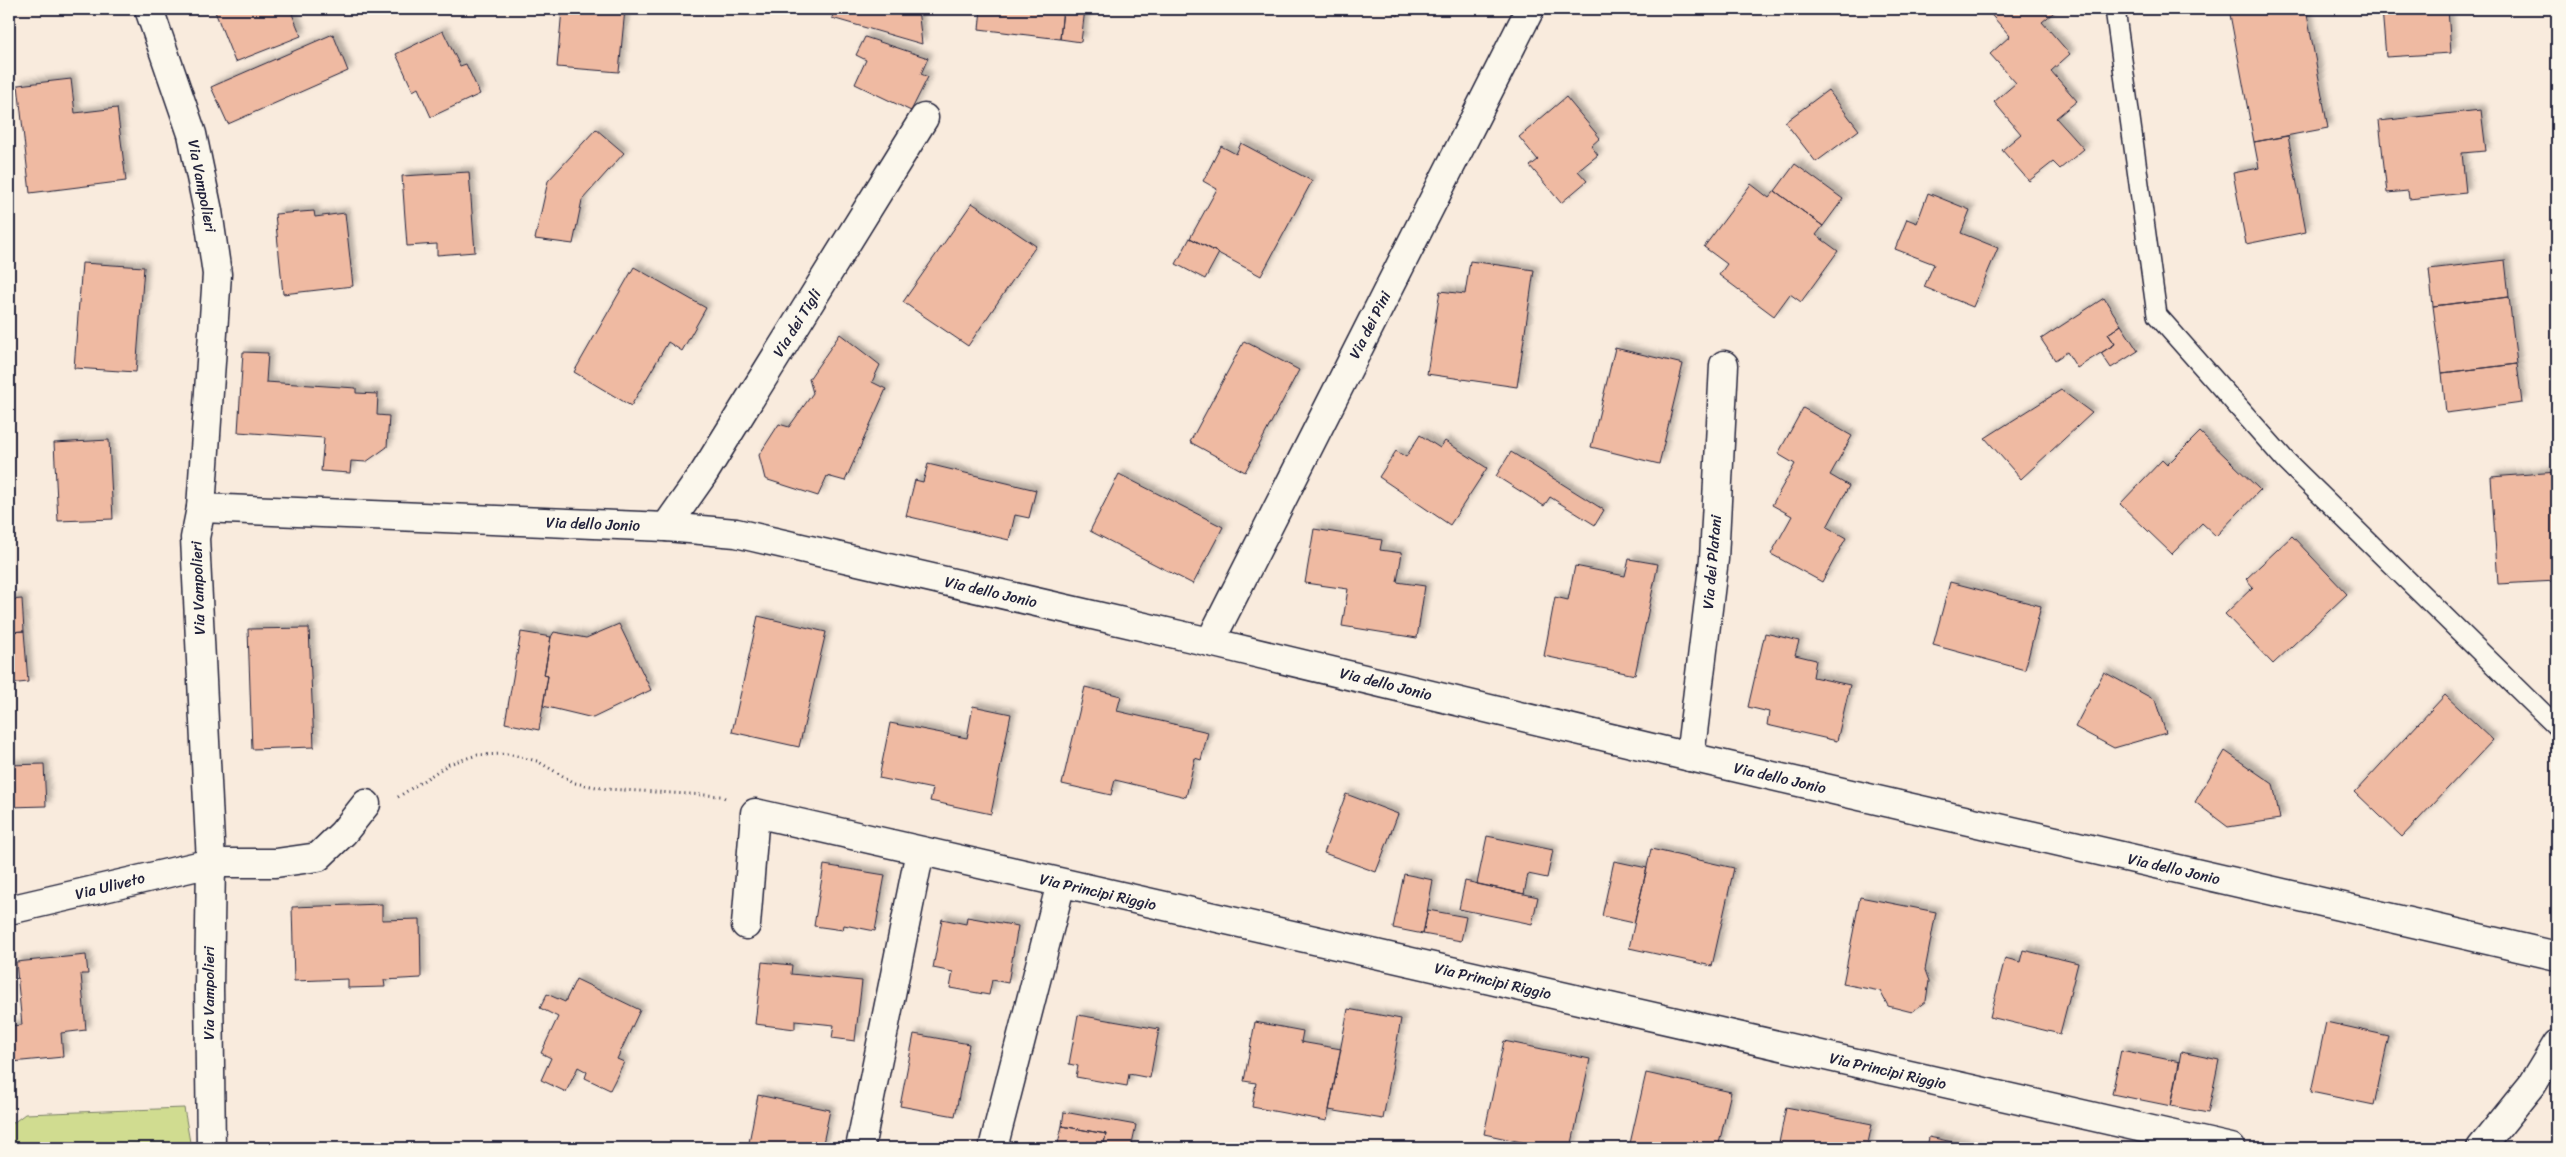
<svg xmlns="http://www.w3.org/2000/svg" width="2566" height="1157" viewBox="0 0 2566 1157" font-family="Sriracha,sans-serif">
<defs>
<filter id="shadow"><feDropShadow dx="4.5" dy="-4.5" stdDeviation="2.5" flood-color="#0004"/></filter>
</defs>
<rect width="100%" height="100%" fill="#f9ebdd"/>
<filter id="ink" filterUnits="userSpaceOnUse"><feTurbulence type="fractalNoise" baseFrequency=".02" numOctaves="2"/><feDisplacementMap in="SourceGraphic" scale="10" xChannelSelector="R" yChannelSelector="G"/><feConvolveMatrix kernelMatrix="1 2 1 2 8 2 1 2 1" color-interpolation-filters="sRGB"/></filter>
<g filter="url(#ink)">
<path fill="#d0dc90" stroke="#797f66" d="M184,1108l7,40h-182v-22l16,-12z"/>
<path fill="#efbaa2" stroke="#22223b" filter="url(#shadow)" d="M214,9h76l11,27 -66,26z
M562,9h63l-6,63 -62,-5z
M834,9h84l4,35 -90,-26z
M981,9h82l-3,30 -81,-10z
M1063,9h22l-4,33 -21,-3z
M1387,9h15l-4,7z
M1426,9h10l-3,4z
M1986,9h72l-16,13 28,32 -19,17 26,30 -21,17 28,31 -24,20 -7,-7 -24,19 -27,-31 19,-16 -27,-32 22,-19 -26,-29 20,-18z
M2229,9h77l22,119 -74,14z
M2382,9h66l3,44 -65,4z
M443,31l17,35 6,-2 14,30 -49,23 -13,-29 -5,3 -17,-37z
M333,34l15,37 -120,53 -17,-37z
M865,37l63,21 -7,16 7,3 -17,34 -56,-27 11,-24 -10,-5z
M71,79l4,34 42,-5 9,73 -96,12 -12,-108z
M1828,90l31,40 -43,32 -31,-40z
M1566,97l34,41 -9,8 7,9 -20,16 9,10 -26,22 -31,-37 8,-6 -19,-23z
M2481,110l5,41 -24,2 4,40 -57,6 -1,-8 -21,2 -8,-72z
M596,129l28,24 -42,47 -9,44 -38,-5 13,-58z
M2288,136l18,96 -60,12 -13,-71 26,-5 -5,-26z
M1241,143l71,38 -51,95 -71,-38 27,-49 -14,-8 18,-35 15,8z
M1795,164l48,35 -20,27 -48,-35z
M469,172l6,80 -38,3v-11l-30,2 -5,-70z
M1751,184l18,14 6,-7 48,35 -7,9 22,16 -37,51 -11,-8 -16,22 -55,-41 8,-11 -23,-17z
M1928,193l42,17 -9,23 37,15 -25,59 -49,-20 10,-23 -39,-15 12,-30 10,4z
M972,203l64,43 -68,100 -65,-44z
M314,211l1,6 30,-4 8,73 -70,8 -8,-80z
M1190,238l29,15 -14,26 -29,-15z
M2505,260l4,37 -76,9 -4,-37z
M1470,261l64,9 -17,117 -90,-13 13,-83 25,3z
M82,263l62,4 -8,105 -62,-4z
M634,267l72,41 -24,43 -14,-9 -37,64 -57,-34z
M2509,297l8,67 -75,9 -9,-67z
M2104,298l17,27 -13,9 7,10 -38,24 -10,-16 -12,8 -14,-21z
M2121,325l17,26 -27,17 -10,-15 14,-9 -7,-10z
M840,334l40,31 -8,17 14,7 -41,92 -18,-5 -9,20 -53,-17 -6,-24 20,-31 10,3 24,-34 -4,-14z
M1244,341l55,29 -54,102 -55,-30z
M1615,348l68,16 -24,100 -68,-17z
M243,352l25,1 -2,29 90,6v5l22,1 -1,21 12,1 -2,31 -21,15 -15,-1 -1,12 -29,-2 3,-33 -86,-6z
M2517,364l5,39 -76,10 -4,-40z
M2061,390l31,23 -71,66 -36,-41z
M1803,408l49,28 -22,39 19,11 -22,41 19,11 -24,44 -51,-28 21,-38 -20,-11 23,-41 -17,-10z
M2200,432l60,58 -44,46 -14,-13 -30,31 -52,-50 42,-44 5,5z
M1420,435l20,13 5,-7 42,27 -37,57 -71,-48 17,-26 10,6z
M109,440l4,79 -55,2 -4,-78z
M1511,452l93,58 -9,15 -45,-28 -6,9 -48,-30z
M928,464l108,26 -7,28 -14,-3 -6,25 -103,-24 9,-36 8,2z
M2557,472v109l-59,3 -7,-107z
M1119,474l104,53 -30,57 -103,-53z
M1314,529l68,11 -2,10 22,3 -5,29 28,4 -8,52 -75,-12 6,-37 -43,-6z
M2292,536l55,58 -74,70 -48,-50 28,-27 -7,-8z
M1629,559l29,5 -23,111 -91,-19 11,-59 13,3 7,-34 50,10z
M1950,582l91,24 -16,64 -92,-25z
M22,599l2,32 -15,1v-32z
M758,616l68,16 -27,115 -67,-15z
M9,623v9l15,-1 4,51 -19,2z
M619,624l32,66 -58,28 -50,-12 5,-30 -4,-1 7,-38 3,-5 32,6z
M309,628l5,119 -62,2 -4,-120z
M521,632l30,5 -7,38 4,1 -9,54 -34,-7z
M1765,633l34,8 -4,14 21,5 -3,17 37,8 -13,56 -70,-16 2,-13 -21,-5z
M2104,672l51,28 11,33 -52,15 -39,-21z
M1085,687l36,9 -4,15 91,21 -7,28 -6,-2 -9,39 -71,-17 -4,15 -49,-11z
M2445,695l48,45 -91,97 -47,-45z
M973,706l38,8 -20,100 -61,-13 3,-12 -54,-11 11,-55 77,15z
M2225,751l48,33 7,35 -52,8 -33,-25z
M44,764l2,42 -37,1v-42z
M1346,794l52,20 -22,58 -52,-19z
M1487,836l66,14 -6,28 -19,-4 -4,20 -47,-10z
M1651,849l83,19 -22,98 -83,-18z
M1614,861l33,7 -13,55 -32,-7z
M824,865l61,10 -10,56 -31,-6 -1,5 -29,-4z
M1404,874l29,6 -10,54 -30,-6z
M1465,881l73,16 -6,27 -73,-15z
M1860,897l76,15 -11,58 4,11 -3,20 -14,11 -24,-6 -8,-15 -37,-7z
M382,904v16l38,-1 1,59 -37,2 1,7 -37,1v-9l-54,2 -2,-74z
M1428,910l38,7 -5,24 -38,-7z
M967,917l51,9 -10,57 -16,-3 -3,15 -39,-7 3,-16 -20,-4 9,-49 24,5z
M2023,950l55,13 -18,71 -70,-17 15,-59 15,4z
M86,955l2,19h-7l5,56 -25,3 2,24 -51,5 -3,-36 13,-1 -6,-63z
M762,962l30,3 -1,9 71,7 -7,60 -23,-3 2,-13 -39,-4v8l-40,-5z
M576,979l64,31 -23,49 7,3 -14,28 -25,-12 2,-6 -9,-5 -12,25 -25,-12 10,-22 -10,-5 17,-36 -18,-9 7,-14 18,8z
M1348,1009l53,10 -18,100 -54,-9z
M1078,1015l81,14 -9,49 -21,-4 -2,12 -51,-9 2,-11 -9,-2z
M1255,1022l48,9 -2,11 40,7 -14,72 -75,-14 4,-24 -12,-2z
M2326,1022l63,14 -15,69 -63,-13z
M914,1034l55,10 -14,72 -55,-10z
M1504,1041l86,18 -19,89h-22l-65,-14z
M2121,1050l59,12 -9,44 -59,-12z
M2181,1052l38,8 -11,53 -37,-7z
M1646,1073l85,19 -13,56h-89z
M758,1095l72,15 -8,38h-74z
M1786,1107l86,17 -5,24h-89z
M1064,1112l72,13 -5,23h-28l3,-14 -44,-8z
M1062,1126l44,8 -3,14h-46z
M1929,1137l52,11h-54z"/>
<g fill="none" stroke-linecap="round" stroke-linejoin="round">
<g stroke="#22223b" stroke-width="22">
<path id="service" d="M2115,9l42,306 129,146 271,266"/>
</g>
<g stroke="#22223b" stroke-width="31">
<path id="minor" d="M201,508l-6,30 16,325 -2,125 2,160
M666,527l38,-54 220,-355
M1210,642l320,-633
M1690,757l24,-198 10,-194
M9,910l202,-47h65l42,-6 25,-24 23,-29
M746,925l9,-112 1476,335
M860,1148l60,-297
M993,1148l68,-265
M2481,1148l51,-63 25,-41"/>
</g>
<g stroke="#22223b" stroke-width="31">
<path id="tertiary" d="M149,9l43,125 16,77 9,63 -16,234 465,19 70,6 474,109 480,115 867,199"/>
</g>
<path stroke="#22223b" stroke-width="3" stroke-dasharray="1 4" stroke-linecap="butt" d="M398,797l51,-33 28,-9 31,-1 29,7 38,22 32,6 114,7 4,2"/>
<use href="#service" stroke="#fbf7ec" stroke-width="19"/>
<use href="#minor" stroke="#fbf7ec" stroke-width="28"/>
<use href="#tertiary" stroke="#fbf7ec" stroke-width="28"/>
</g>
</g>
<g text-anchor="middle" stroke-width="4" stroke-linejoin="round" paint-order="stroke">
<g font-size="15" fill="#22223b" stroke="#fbf7ec">
<text transform="translate(202 186) rotate(79)" y="5">Via Vampolieri</text>
<text transform="translate(797 323) rotate(-58)" y="5">Via dei Tigli</text>
<text transform="translate(1370 325) rotate(-63)" y="5">Via dei Pini</text>
<text transform="translate(593 524) rotate(2)" y="5">Via dello Jonio</text>
<text transform="translate(1712 562) rotate(-85)" y="5">Via dei Platani</text>
<text transform="translate(198 588) rotate(-92)" y="5">Via Vampolieri</text>
<text transform="translate(991 592) rotate(13)" y="5">Via dello Jonio</text>
<text transform="translate(1386 684) rotate(14)" y="5">Via dello Jonio</text>
<text transform="translate(1780 778) rotate(13)" y="5">Via dello Jonio</text>
<text transform="translate(2174 869) rotate(13)" y="5">Via dello Jonio</text>
<text transform="translate(110 886) rotate(-14)" y="5">Via Uliveto</text>
<text transform="translate(1098 892) rotate(13)" y="5">Via Principi Riggio</text>
<text transform="translate(1493 981) rotate(13)" y="5">Via Principi Riggio</text>
<text transform="translate(209 993) rotate(-90)" y="5">Via Vampolieri</text>
<text transform="translate(1888 1071) rotate(13)" y="5">Via Principi Riggio</text>
</g>
</g>
<rect width="2566" height="1157" fill="none" stroke="#fbf7ec" stroke-width="30"/>
<rect x="15" y="15" width="2536" height="1127" fill="none" stroke="#22223b" stroke-width="2" filter="url(#ink)"/>
</svg>
